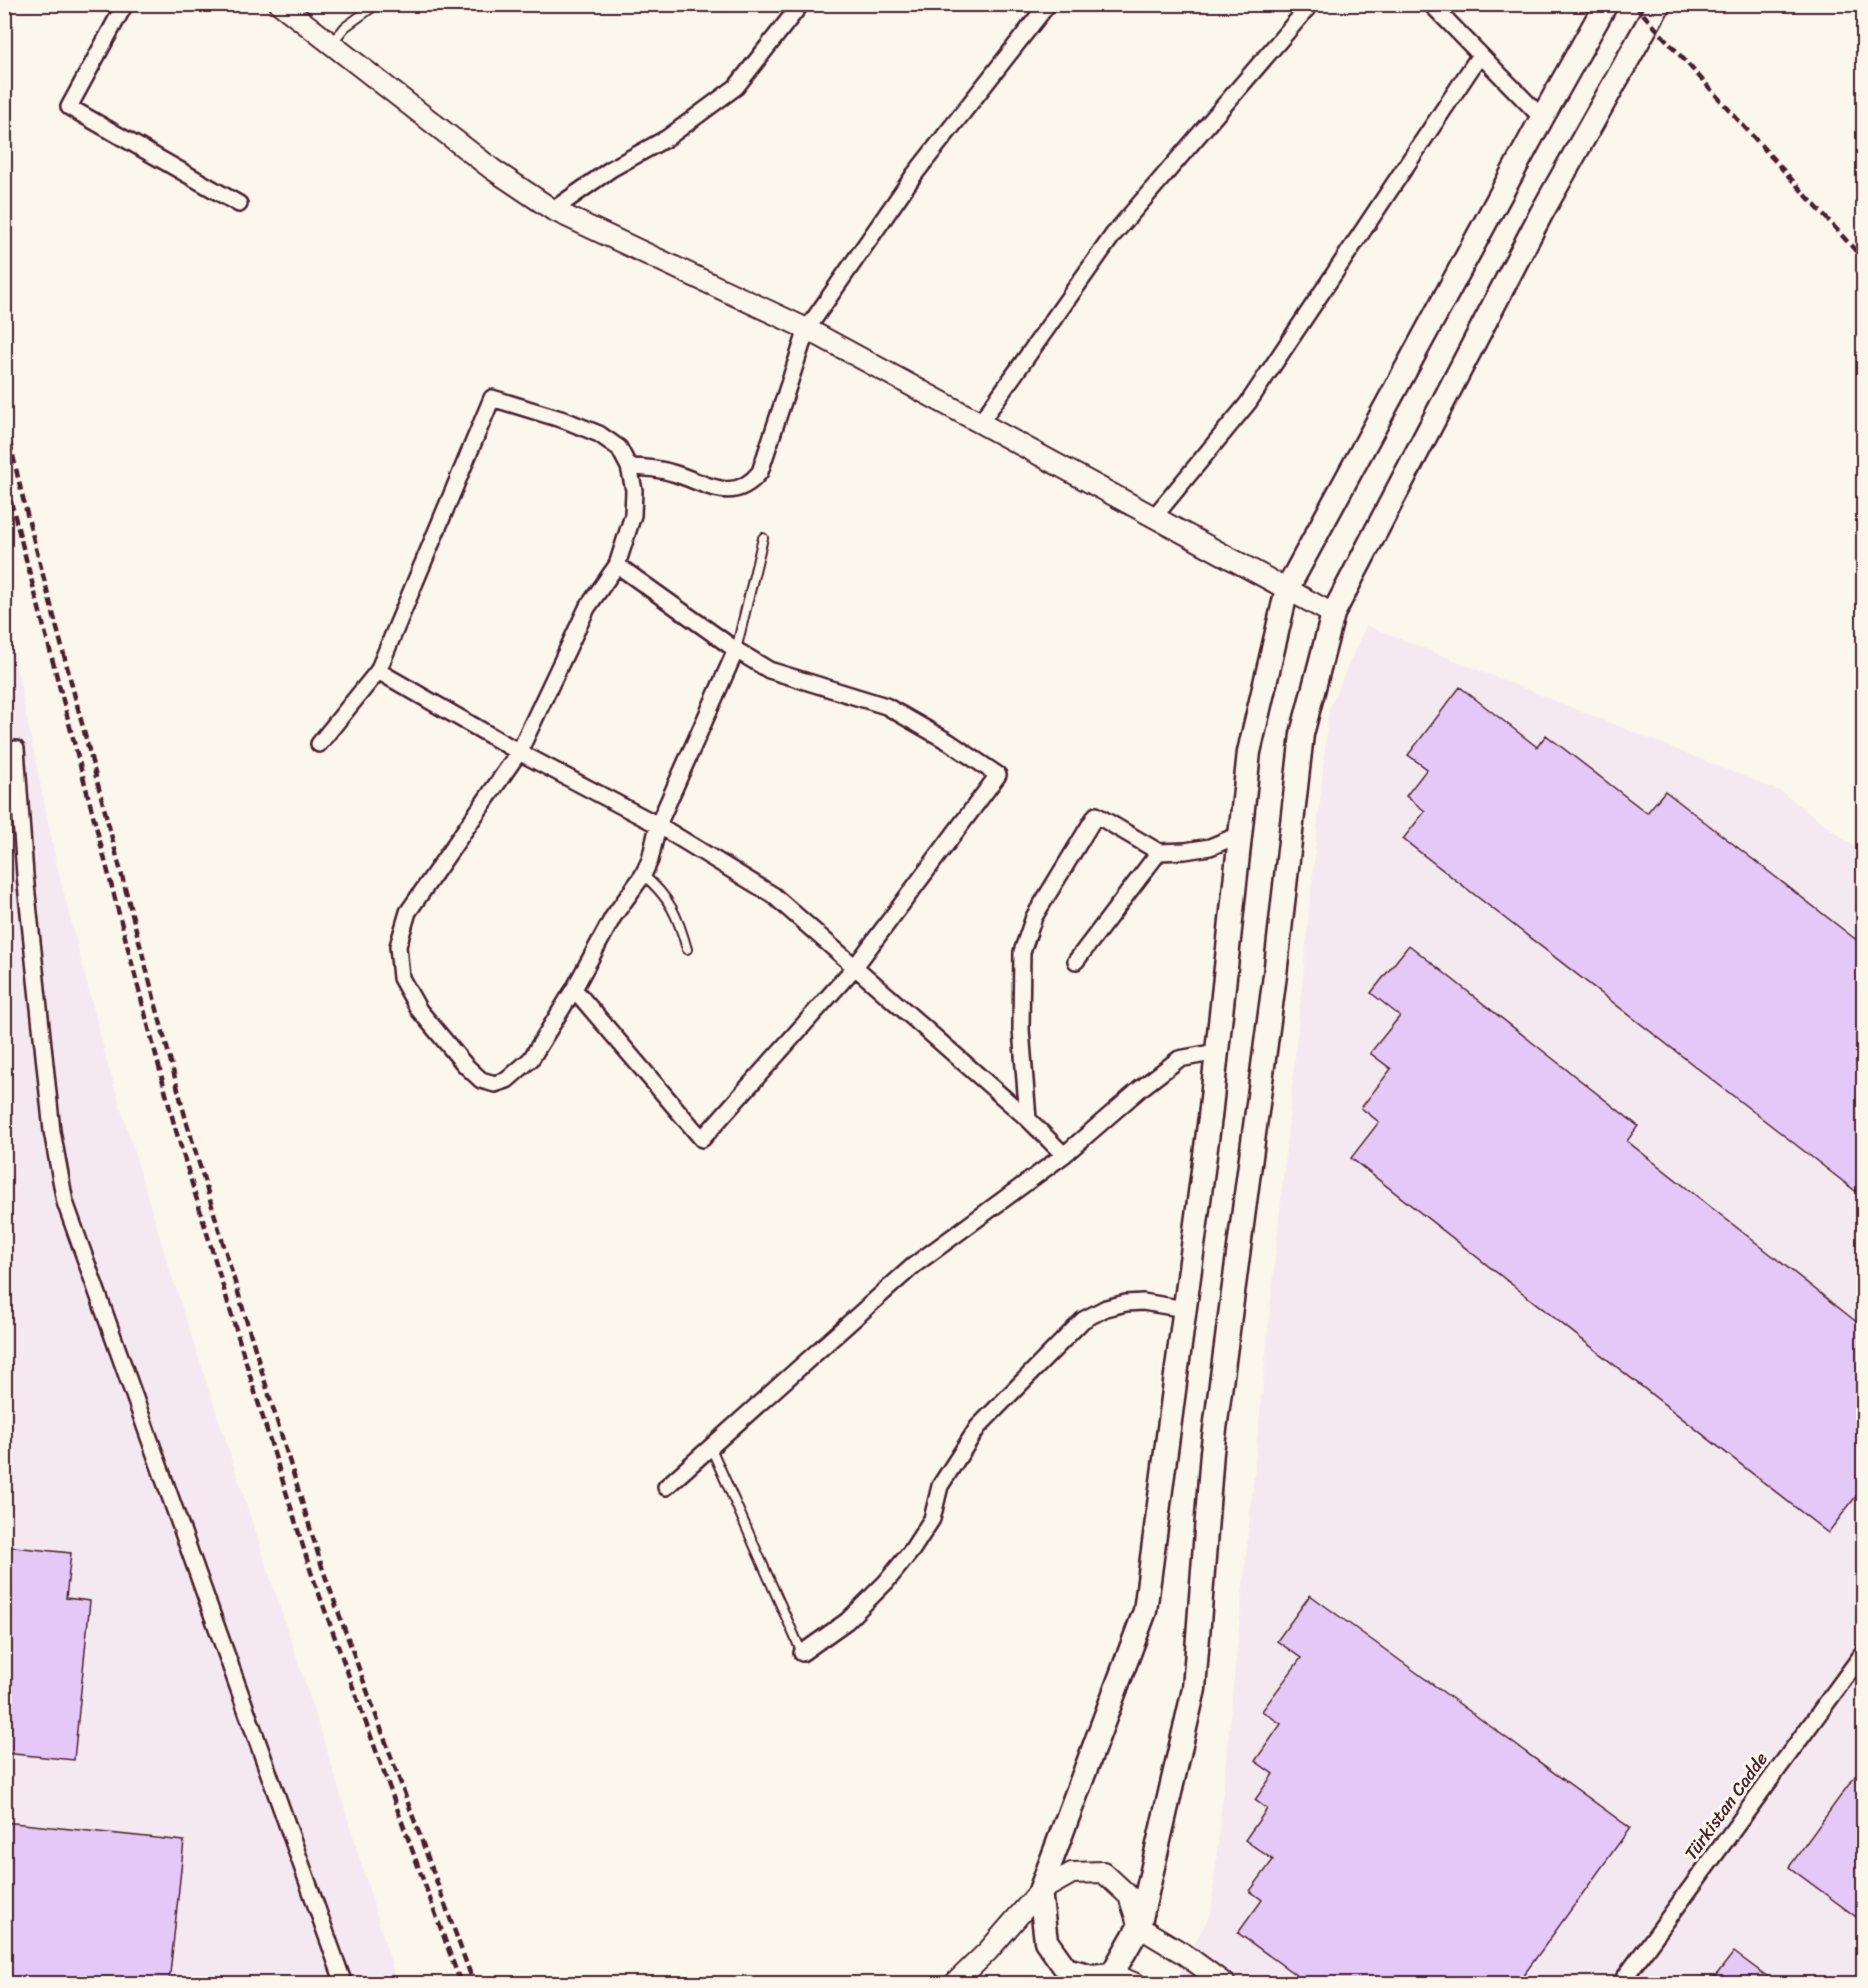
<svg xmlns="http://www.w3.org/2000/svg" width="1868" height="1988" viewBox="0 0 1868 1988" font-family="Sriracha,sans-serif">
<rect width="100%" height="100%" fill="#fbf7ec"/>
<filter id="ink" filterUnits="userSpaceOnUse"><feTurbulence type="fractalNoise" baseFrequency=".0167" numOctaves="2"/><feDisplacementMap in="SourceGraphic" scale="12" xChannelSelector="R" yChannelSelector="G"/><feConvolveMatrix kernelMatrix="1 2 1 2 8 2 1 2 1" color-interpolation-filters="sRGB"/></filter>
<g filter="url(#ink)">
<path fill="#f4e9f0" d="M4,607l54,263 50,195 58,193 164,502 67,223h-392z
M1366,625l414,166 83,62v1130l-690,1 38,-71 118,-1204z"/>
<path fill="#e4c9f8" stroke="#4a1f2b" stroke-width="1.5" d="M1460,687l77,60 9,-12 101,78 18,-22 198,154v252l-460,-358 22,-28 -19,-15 21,-27 -19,-14z
M1409,945l229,181 -11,15 236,186v160l-35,46 -477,-375 28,-36 -18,-14 30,-39 -21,-16 30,-37 -29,-23z
M4,1546l67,7 -5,45 24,3 -16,159 -70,-7z
M1310,1595l320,233 -112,155h-211l-69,-50 24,-33 -12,-9 23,-31 -28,-20 22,-31 -12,-9 18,-26 -18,-13 26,-37 -19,-13 39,-53 -24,-17z
M1863,1765v157l-74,-55z
M4,1822l180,19 -15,142h-165z
M1734,1952l42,31h-66z"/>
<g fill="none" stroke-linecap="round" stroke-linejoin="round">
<g stroke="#4a1f2b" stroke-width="12">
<path id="service" d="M332,43l13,-16 32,-23
M736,650l27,-112
M643,875c27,22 35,42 44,74
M711,1448l91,205"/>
</g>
<g stroke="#4a1f2b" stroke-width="20">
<path id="minor" d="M125,4l-56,103 170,97
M1431,4l111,114
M553,210l58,-41 56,-31 69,-51 65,-83
M980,423l133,-188 198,-231
M629,467c16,0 32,2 47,7 32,10 57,31 84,-2l47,-143 107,-154 134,-171
M1154,517l94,-114 232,-348
M378,671l141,81 139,73 115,70 255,224 36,36
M319,744l59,-73 114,-273 75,23 32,13 20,14 10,19 5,23 -1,25 -16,50 -30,43 -68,144 -111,160 -10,34 3,32 18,32 46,55 16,15 14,4 12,-4 24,-21 43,-70 39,-72 30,-42 7,-15 8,-35 78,-175
M16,749l9,126 27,256 13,71 279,782
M1076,961l83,-109
M574,989l128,150 152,-171 144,-193 -49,-33 -63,-36 -117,-36 -33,-20 -119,-85
M1028,1119l-7,-90 1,-77 12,-35 62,-102 63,37 26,-1 25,-4 29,-12
M666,1487l247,-221 151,-111 76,-66 39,-30 38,-7
M802,1653l45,-32 39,-39 26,-32 20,-31 8,-33 38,-59 105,-107 23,-12 20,-5 17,-1 42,7
M1620,1984l244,-332"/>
</g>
<g stroke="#4a1f2b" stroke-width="24">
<path id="tertiary" d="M280,4l212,165 61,41 254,119 526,285
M1101,1983l11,-9 24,10
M954,1984l34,-33 52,-60 32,-18 31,-1 26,24 10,31 45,27 41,30"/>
</g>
<g stroke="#4a1f2b" stroke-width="27">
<path id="secondary" d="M1606,4l-64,114 -255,471 -38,163 -39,365 -65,494 -105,280 6,50 20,28 26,7 20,-2 27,-47 55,-238 18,-237 63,-477 27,-241 31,-120 208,-400 118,-210"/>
</g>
<use href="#service" stroke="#fbf7ec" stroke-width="8"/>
<use href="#minor" stroke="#fbf7ec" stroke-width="15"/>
<use href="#tertiary" stroke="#fbf7ec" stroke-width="20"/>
<use href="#secondary" stroke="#fbf7ec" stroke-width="22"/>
<path stroke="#4a1f2b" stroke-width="4.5" stroke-dasharray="9 4.5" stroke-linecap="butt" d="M1634,4l230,256
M4,416l18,79 164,625 79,262 58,188 151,414
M4,475l170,649 80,265 57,183 150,412"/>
</g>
</g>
<g text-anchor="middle" stroke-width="6" stroke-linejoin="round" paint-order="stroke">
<g font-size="18" fill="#4a1f2b" stroke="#fbf7ec">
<text transform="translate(1726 1806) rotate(-54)" y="6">Türkistan Cadde</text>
</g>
</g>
<rect width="1868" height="1988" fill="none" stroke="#fbf7ec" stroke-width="24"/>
<rect x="12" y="12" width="1844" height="1964" fill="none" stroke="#4a1f2b" stroke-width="2" filter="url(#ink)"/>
</svg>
